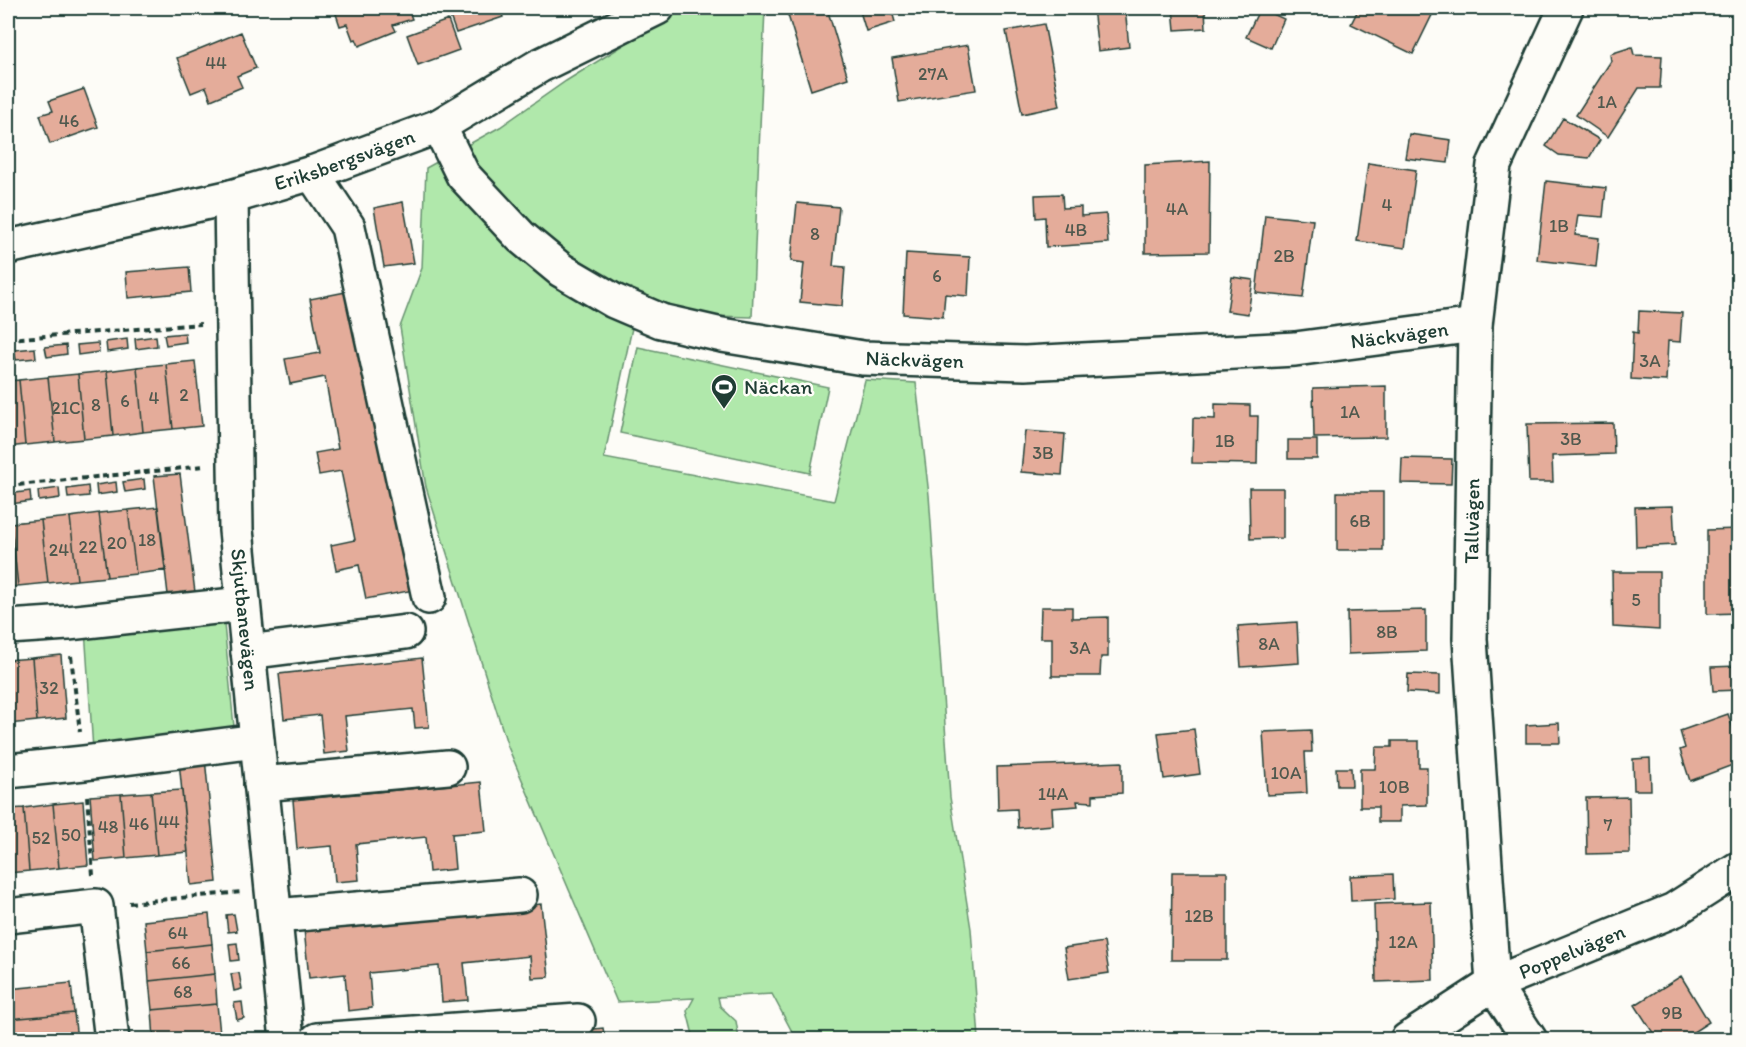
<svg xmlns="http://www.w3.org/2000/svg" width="1746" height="1047" viewBox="0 0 1746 1047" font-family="Itim,sans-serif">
<rect width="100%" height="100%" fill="#fdfcf7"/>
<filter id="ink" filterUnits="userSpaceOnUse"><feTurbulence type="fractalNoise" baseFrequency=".0167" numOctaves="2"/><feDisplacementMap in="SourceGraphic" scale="12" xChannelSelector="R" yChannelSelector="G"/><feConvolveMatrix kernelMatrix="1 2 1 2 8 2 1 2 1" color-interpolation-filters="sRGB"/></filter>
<g filter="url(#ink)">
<path fill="#b0e8ab" stroke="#689270" stroke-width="1.5" d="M683,8h82l-13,309 -117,-3 -31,144 230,43 31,-121 51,3 13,112 21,302 21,132 8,110h-183l-24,-45 -54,3 2,9 16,15 3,18h-45l-7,-28 7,-13 -77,4 -109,-255 -82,-260 -26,-160 22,-59 4,-100 74,-41 66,-46z
M638,347l190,40 -18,86 -190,-40z
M223,614l12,123 -142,13 -8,-121z"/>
<path fill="#e4ac9a" stroke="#1f3d34" stroke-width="1.5" d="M334,8h74l4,11 -19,6 3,6 -37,15 -3,-7 -3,1 -6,-16 -7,2z
M447,8h53l3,9 -47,16z
M801,8h26l21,70 -37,12 -24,-78z
M859,8h32l4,14 -29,9z
M1093,8h32l4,39 -31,4z
M1173,8h32l1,20 -31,2z
M1260,8l24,11 -13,29 -25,-11z
M1359,8h63l11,5 -20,41 -62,-30z
M448,20l11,30 -41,15 -11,-30z
M1044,24l16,82 -38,8 -16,-83z
M241,32l15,36 -19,8 5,11 -31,13 -5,-13 -15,6 -14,-35z
M968,45l8,45 -77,12 -7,-44z
M1632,47l2,8 28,1 -2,32h-21l-31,49 -32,-22 35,-54 -1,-7z
M84,89l14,38 -48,17 -10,-29 13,-4 -4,-10z
M1563,118l37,22 -11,18 -30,-3 -13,-9z
M1409,134l42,6 -3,23 -43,-5z
M1210,161l-1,91 -64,1v-88z
M1368,163l48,7 -11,78 -48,-7z
M1546,181l60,7 -3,29 -25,-2 -3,20 24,3 -3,29 -59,-7z
M1062,194l1,14 18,-1v9l25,-2 2,29 -62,4 -1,-30 -9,1 -1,-23z
M403,202l11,61 -30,4 -10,-59z
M797,203l42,4 -6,59 12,1 -3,39 -42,-4 4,-39 -13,-2z
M1265,215l48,5 -10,78 -47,-5z
M906,253l64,4 -2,39 -23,-2 -2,23 -40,-3z
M189,267l2,25 -63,6 -2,-26z
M1232,277l21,3 -5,34 -21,-3z
M356,290l58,300 -48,9 -7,-34 -23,5 -5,-25 24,-5 -14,-69 -22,4 -4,-22 23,-4 -13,-72 -35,7 -5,-25 35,-6 -10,-54z
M1639,311l43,2 -2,29 -12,-1 -2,40 -35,-2 2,-47 5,1z
M185,333l1,9 -20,3 -2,-10z
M156,336l1,10 -21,3 -1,-10z
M127,339l1,10 -21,3 -1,-10z
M98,343l1,9 -21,3 -1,-10z
M66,345l1,9 -20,3 -2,-10z
M35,348l1,10 -20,2 -2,-10z
M195,361l7,65 -29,3 -7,-65z
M166,364l7,65 -30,3 -6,-65z
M137,367l6,65 -30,4 -6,-65z
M107,371l6,65 -29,3 -6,-65z
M78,374l6,65 -29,3 -7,-65z
M48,377l7,65 -30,3 -6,-65z
M19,380l6,65 -17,2v-66z
M1386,386v51l-72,1 -1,-50z
M1215,404l35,1v11h8l-1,48 -65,-1 1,-45 22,1z
M1613,423l1,31 -62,2 1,26h-24l-2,-58z
M1025,431l40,3 -3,41 -41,-3z
M1288,440h29v19h-29z
M1402,458l50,1 -1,25 -50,-1z
M180,474l16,126 -27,3 -15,-127z
M144,479l1,10 -20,3 -2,-10z
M116,482l1,10 -20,3 -1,-10z
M88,486l1,10 -21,2 -1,-9z
M59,488l1,10 -21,3 -1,-10z
M1249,488h34v50l-33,1z
M30,491l1,10 -20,3 -2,-10z
M1337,492h46v58h-46z
M1673,506l2,39 -39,2 -1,-40z
M158,507l8,63 -30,4 -8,-64z
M128,510l8,64 -29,3 -8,-64z
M99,513l8,64 -30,3 -7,-63z
M70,517l7,63 -29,3 -7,-63z
M41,520l7,63 -30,3 -7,-63z
M11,523l7,63 -10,2v-64z
M1738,529v84l-31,1v-84z
M1612,572h47v58l-46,-3z
M1041,607h31v11l36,-1v40h-7l-1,19h-48v-38h-12z
M1426,610v41l-78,3 -1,-42z
M1297,622l2,41 -58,4 -3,-41z
M61,655l5,63 -29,3 -5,-63z
M32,658l5,63 -29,3v-64z
M422,658l7,69 -14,1 -2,-19 -68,7 4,35 -25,3 -4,-39 -36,4 -5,-45z
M1738,666v24l-25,1 -2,-24z
M1408,674l32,1v19l-33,-2z
M1728,714l6,17 4,-2v34l-48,18 -10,-31 5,-2 -5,-17z
M1559,723l1,20h-34v-18z
M1194,729l6,45 -36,5 -6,-46z
M1311,730l1,22h-7l2,41 -40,2 -4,-63z
M1392,741h27v26h8v38l-27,1v16h-22v-15h-18v-38h15l1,-22h16z
M204,748l13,134 -26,3 -13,-134z
M1650,758l1,32h-17l-1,-31z
M1122,762v31l-29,2v7l-16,-1 1,5 -26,2 1,17 -35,3 -1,-19 -19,1 -1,-43z
M1336,768h15l1,18h-15z
M481,782l5,49 -34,3 3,35 -26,3 -3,-35 -70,7 3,36 -24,2 -3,-36 -35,3 -4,-49z
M182,790l6,62 -31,3 -6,-63z
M151,792l6,63 -31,3 -5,-64z
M121,794l5,64 -31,3 -5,-65z
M1629,797l1,56 -43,1 -1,-56z
M83,801l5,64 -29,3 -6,-64z
M53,804l6,64 -30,3 -5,-63z
M24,808l5,63 -21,2v-64z
M1172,872h55v88h-56z
M1393,874l1,25 -43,2 -1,-25z
M1431,902l2,78 -57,2 -2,-78z
M541,904l8,73 -17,1 -2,-22 -66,7 4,37 -26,2 -3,-36 -70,7 3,35 -24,3 -3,-37 -36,4 -5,-49z
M209,914l3,30 -65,7 -3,-30z
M234,914l3,17 -9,1 -2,-17z
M1104,942l5,31 -40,6 -5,-31z
M237,943l2,17 -8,1 -2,-17z
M212,944l3,30 -66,7 -2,-30z
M239,973l3,16 -8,2 -3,-17z
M215,974l2,30 -65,6 -3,-29z
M1681,976l28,46 -28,18h-16l-2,-5 -6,4 -22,-34z
M71,983l3,30 -65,6 -1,-30z
M242,1002l2,16 -7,2 -3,-17z
M217,1004l3,30 -66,6 -2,-30z
M74,1013l3,27h-66l-2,-21z
M603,1028l2,12h-102l83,-10z
M220,1034v6h-62z"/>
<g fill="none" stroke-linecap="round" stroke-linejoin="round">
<g stroke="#1f3d34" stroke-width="38">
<g id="minor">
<path id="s1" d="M439,126l24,49 58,62 40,33 53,31 47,20 61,14 141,23 162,5 270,-14 180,-24"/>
<path d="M312,173l36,54 81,370"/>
<path id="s2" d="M231,197l5,333 51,510"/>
<path id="s3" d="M8,247l223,-50 81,-24 127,-47 100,-60 118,-58"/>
<path d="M8,627l60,-4 175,-19"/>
<path d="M248,652l158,-20"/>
<path d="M8,771l76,-8 173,-22"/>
<path d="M261,784l187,-17"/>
<path d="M8,916l88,-10 16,134"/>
<path d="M275,916l245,-21"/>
<path d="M317,1040l261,-19"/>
<path id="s4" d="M1407,1040l86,-56 181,-74 64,-41"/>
<path id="s5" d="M1530,1040l-37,-56 -23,-345 5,-314 19,-160 72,-157"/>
</g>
</g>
<path stroke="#1f3d34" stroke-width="4" stroke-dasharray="6 4.5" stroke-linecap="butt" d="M8,339l193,-15
M8,486l196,-20
M71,656l9,76
M87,796l6,79
M129,903l112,-11"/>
<use href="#minor" stroke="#fdfcf7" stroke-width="33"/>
</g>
</g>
<defs>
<g id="stadium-pin" transform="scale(1.35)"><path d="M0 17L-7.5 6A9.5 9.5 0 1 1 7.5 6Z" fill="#1f3d34" stroke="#fdfcf7"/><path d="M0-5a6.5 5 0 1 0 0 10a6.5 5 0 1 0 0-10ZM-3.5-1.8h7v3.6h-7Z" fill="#fff"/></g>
</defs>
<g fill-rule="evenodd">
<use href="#stadium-pin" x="724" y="387"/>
</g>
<g text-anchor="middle" stroke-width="5" stroke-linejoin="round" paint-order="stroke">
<g font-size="18" fill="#50594e">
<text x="216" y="69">44</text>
<text x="933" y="80">27A</text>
<text x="1607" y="108">1A</text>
<text x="69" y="127">46</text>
<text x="1387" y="211">4</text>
<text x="1177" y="215">4A</text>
<text x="1559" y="232">1B</text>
<text x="1076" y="236">4B</text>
<text x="815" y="240">8</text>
<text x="1284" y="262">2B</text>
<text x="937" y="282">6</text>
<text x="1650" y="367">3A</text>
<text x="184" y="401">2</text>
<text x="154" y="404">4</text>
<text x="125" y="407">6</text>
<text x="96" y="411">8</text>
<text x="66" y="414">21C</text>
<text x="1350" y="418">1A</text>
<text x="1571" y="445">3B</text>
<text x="1225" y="447">1B</text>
<text x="1043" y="459">3B</text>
<text x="1360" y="527">6B</text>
<text x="147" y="546">18</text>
<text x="117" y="549">20</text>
<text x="88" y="553">22</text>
<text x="59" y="556">24</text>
<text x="1636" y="606">5</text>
<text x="1387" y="638">8B</text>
<text x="1269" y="650">8A</text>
<text x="1080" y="654">3A</text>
<text x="49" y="694">32</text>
<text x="1286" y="779">10A</text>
<text x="1394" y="793">10B</text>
<text x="1053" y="800">14A</text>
<text x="169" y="828">44</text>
<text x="139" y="830">46</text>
<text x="1608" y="831">7</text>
<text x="108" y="833">48</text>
<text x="71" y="841">50</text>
<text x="41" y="844">52</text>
<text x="1199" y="922">12B</text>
<text x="178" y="939">64</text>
<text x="1403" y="948">12A</text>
<text x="181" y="969">66</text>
<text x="183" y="998">68</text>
<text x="1672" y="1019">9B</text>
</g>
<g font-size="21" fill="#1f3d34" stroke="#fdfcf7">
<text dy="7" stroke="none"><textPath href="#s3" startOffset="348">Eriksbergsvägen</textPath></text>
<text dy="7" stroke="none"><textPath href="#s1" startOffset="1047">Näckvägen</textPath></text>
<text dy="7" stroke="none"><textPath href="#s1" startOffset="561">Näckvägen</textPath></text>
<text dy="7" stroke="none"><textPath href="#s5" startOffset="531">Tallvägen</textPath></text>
<text dy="7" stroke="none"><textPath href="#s2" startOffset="423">Skjutbanevägen</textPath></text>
<text dy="7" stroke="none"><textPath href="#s4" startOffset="188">Poppelvägen</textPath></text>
</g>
<g font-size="21" fill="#1f3d34" stroke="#fdfcf7" text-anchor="start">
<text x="744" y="394">Näckan</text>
</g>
</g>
<rect width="1746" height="1047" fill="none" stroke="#fdfcf7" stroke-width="30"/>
<rect x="15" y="15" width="1716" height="1017" fill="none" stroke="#1f3d34" stroke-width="2" filter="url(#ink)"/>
</svg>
